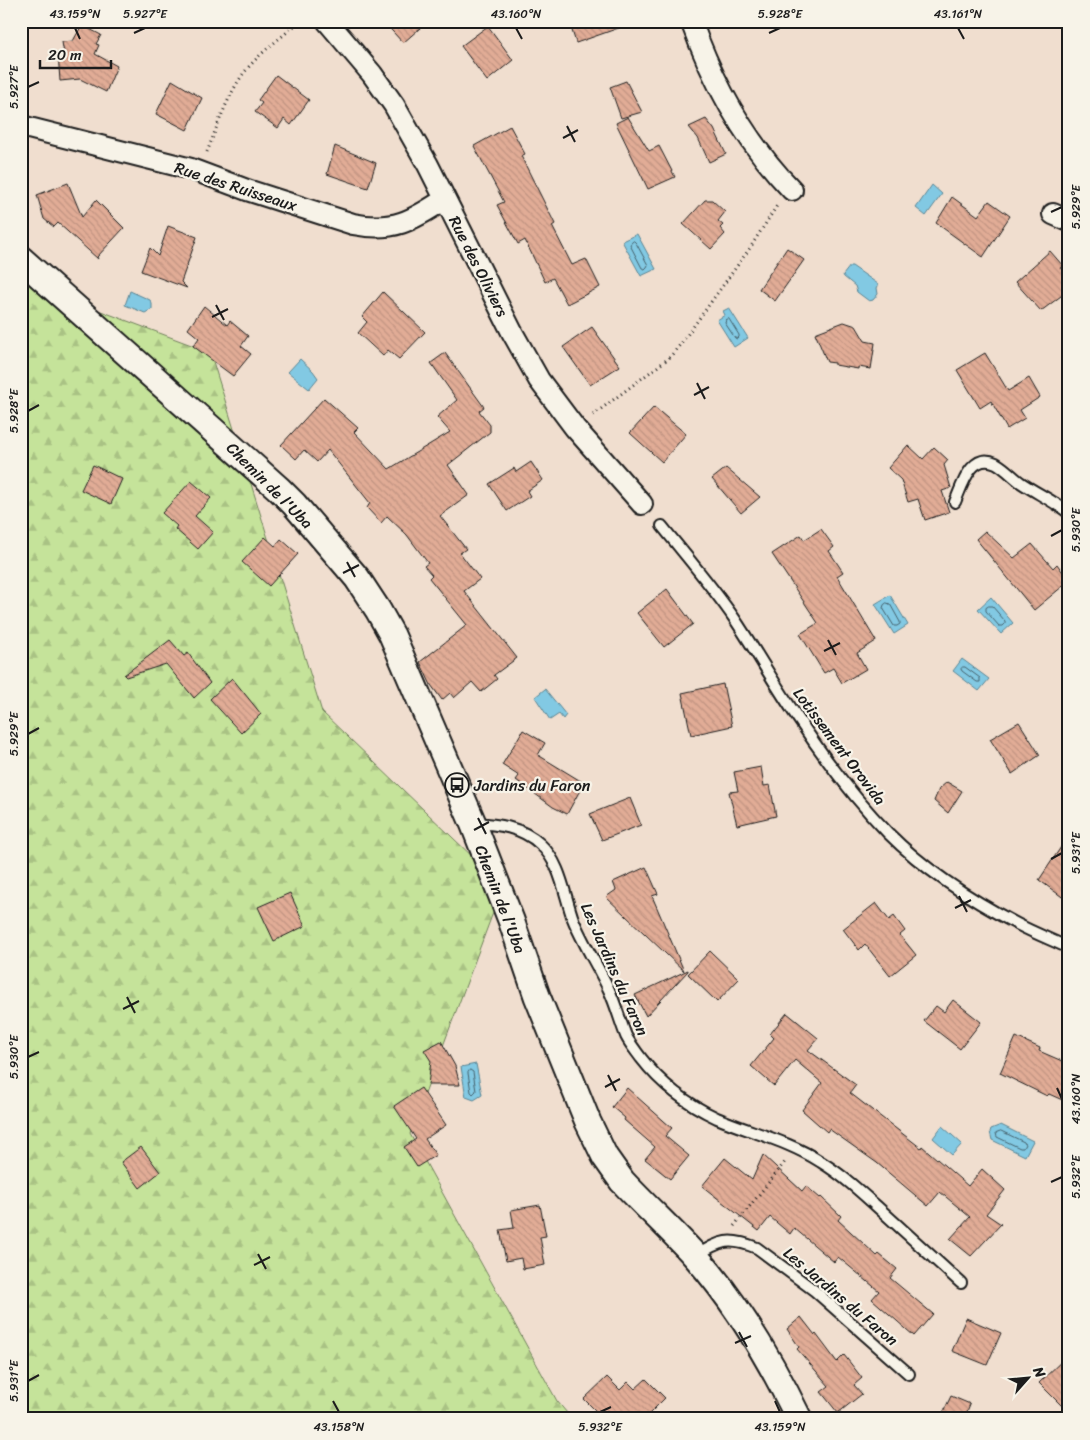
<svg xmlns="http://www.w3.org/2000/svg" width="1090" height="1440" viewBox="0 0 1090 1440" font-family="Sriracha,sans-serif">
<defs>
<pattern id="forest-firs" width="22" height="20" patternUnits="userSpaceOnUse" patternTransform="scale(1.25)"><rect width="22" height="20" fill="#c5e39a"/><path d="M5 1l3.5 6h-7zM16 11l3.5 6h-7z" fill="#a9c284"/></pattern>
<pattern id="building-back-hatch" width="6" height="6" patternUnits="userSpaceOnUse" patternTransform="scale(1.25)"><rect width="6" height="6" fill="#e1ac96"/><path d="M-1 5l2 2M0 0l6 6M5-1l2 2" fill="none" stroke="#c09381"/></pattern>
</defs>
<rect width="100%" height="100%" fill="#f0decf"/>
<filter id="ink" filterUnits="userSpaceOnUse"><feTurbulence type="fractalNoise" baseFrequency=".02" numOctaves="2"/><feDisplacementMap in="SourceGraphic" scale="10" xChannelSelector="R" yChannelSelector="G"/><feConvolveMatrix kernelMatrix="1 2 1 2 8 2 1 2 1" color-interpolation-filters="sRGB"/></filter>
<g filter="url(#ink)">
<path fill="url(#forest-firs)" stroke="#70805b" d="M21,281l189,71 112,360 181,174 -93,248 147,267 15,18h-551z"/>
<path fill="#82c9e3" stroke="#598493" d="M932,185l10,9 -16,22 -10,-8z
M637,234l19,35 -15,7 -19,-35z
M850,266h2l26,18v2l-1,2 1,6 -5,6 -4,1 -12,-9 -2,-6 -11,-9 -1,-2z
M130,291l20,9 2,4v5l-7,4 -20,-8z
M729,308l19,30 -14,9 -17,-27 8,-5 -2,-4z
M300,359l13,12 5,7 -9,11 -21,-17z
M890,595l18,30 -14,9 -19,-30z
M991,597l22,26 -12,11 -23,-25z
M962,659l27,20 -10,12 -26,-20z
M545,689l21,26 -3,4 -4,-5 -9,6 -15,-23z
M476,1064l6,31 -8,5 -8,-3 -5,-30z
M1001,1125l32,16 -8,15 -33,-16 -2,-8 1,-3z
M942,1126l20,18 -10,11 -19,-17z"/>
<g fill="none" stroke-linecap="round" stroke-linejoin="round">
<path stroke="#45616c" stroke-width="1" d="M634,241l2,2 12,22 -1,2 -2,2 -3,-1 -12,-23 1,-2z
M729,319l10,16v2l-2,2 -2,-1 -10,-15 1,-3z
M887,603l3,1 10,18v2l-3,2h-3l-11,-18 1,-3z
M989,606h3l13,15v3l-2,2h-4l-13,-15v-3z
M963,667h2l15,11v4h-3l-15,-11 -1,-2z
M470,1070l3,2 3,19 -3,3 -2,-2 -3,-19z
M1001,1131l23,11 1,2 -2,4h-3l-23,-11 -1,-4z"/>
</g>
<path fill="url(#building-back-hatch)" stroke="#1c1c1c" d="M383,21h45l-25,22z
M569,21h60l1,3 -54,19z
M82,25l19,10 -5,9 3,1 -4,9 22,12 -11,26 -26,-13 -20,2 -2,-28 6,1 -2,-12 11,-1z
M488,26l25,34 -26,21 -26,-35z
M276,75l33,25 -18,25 -7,-6 -6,9 -23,-16 7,-9 -4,-3z
M172,80l30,18 -15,32 -31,-16z
M626,81l16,31 -21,6 -11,-31z
M628,117l21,34 10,-5 16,31 -27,12 -32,-66z
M706,119l8,10 12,25 -17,8 -11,-24 -9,-11z
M510,126l15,28 -4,2 34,68 -3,2 20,39 14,-6 14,28 -33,17 -14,-26 -8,4 -20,-42 -7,4 -21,-39 7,-3 -30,-56z
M335,146l41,17 -8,25 -41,-14z
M68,183l14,34 14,-17 28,28 -27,29 1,2 -40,-36 -4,4 -10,-8 -7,-24z
M952,197l26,19 11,-15 21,15 -27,41 -47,-34z
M705,200h7l13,12 -7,9 5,4 -3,3 5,6 -14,15 -28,-25z
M168,226l29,11 -16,45 6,6 -46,-17 9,-23 8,8z
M787,248l17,12 -29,41 -16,-12z
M1050,251l13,15 -3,2 9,11v11l-28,21 -26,-29z
M383,292l42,40 -26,27 -11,-9 -5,6 -25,-23 9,-11 -5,-5z
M204,306l23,19 3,-4 18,15 -7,10 10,8 -18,22 -40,-30 6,-8 -11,-9z
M844,322l12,4 9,15 10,2 -4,26 -13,-2v2l-23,-4v-2l-8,-1 -12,-29z
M592,327l28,39 -30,19 -27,-38z
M445,353l39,54 -5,4 11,14v7l-42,33 21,30 -29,21 26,33 -6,4 20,26 -16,12 53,67 -23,17 3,4 -16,13 -9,-10 -18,16 -4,-5 -8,7 -11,-15 -11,-23 47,-37 -38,-47 3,-3 -8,-9 4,-3 -21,-28 -20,-19 -6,7 -14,-15 3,-5 -42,-53 -11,12 -13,-12 -8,9 -15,-14 43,-47 34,30 -4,4 35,37 61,-37 -13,-15 20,-17 -26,-37z
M985,353l23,38 21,-13 11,19 -20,13 5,8 -18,11 -16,-28 -11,7 -23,-38z
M654,407l32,27 -24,28 -32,-29z
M908,445l15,14 11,-12 14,13 -4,5 7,23 -9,3 7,21 -24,8 -7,-21 -10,3 -7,-22 -13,-12z
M531,462l12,18 -16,11 3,5 -23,15 -18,-27 25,-16 2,4z
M93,465l29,14 -11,25 -30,-14z
M726,468l34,29 -19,16 -29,-34z
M191,481l20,17 -16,18 18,16 -15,17 -23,-20 2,-3 -15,-13z
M821,529l13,18 -5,4 14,21 -6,4 39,65 -19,12 9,16 -24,14 -9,-15 -9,5 -24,-39 18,-11 -46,-69 29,-19 3,5z
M985,531l29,27 18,-14 21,24 4,-4 12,17 -35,29 -58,-71z
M265,537l10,9 6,-7 17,15 -29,32 -27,-24z
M667,589l26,35 -29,23 -27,-34z
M170,640l14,16 4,-3 22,30 -16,15 -28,-34 -40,13 -2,-2z
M232,678l29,36 -20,19 -31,-34z
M723,684l9,42 -41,9 -9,-42z
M1019,722l21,33 -28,19 -22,-35z
M523,730l22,13 -7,12 46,28 -17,31 -14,-7 -37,-27 3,-4 -17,-11z
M761,767l3,19 6,-1 6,31 -39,9 -8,-33 9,-1 -4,-19z
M947,782l15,9 -14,22 -14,-12 5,-12z
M630,798l11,27 -39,15 -12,-26z
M1069,835v67l-30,-22z
M646,867l12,27 -6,2 32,75 -78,-74 10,-7 -3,-8z
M290,893l15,33 -31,15 -16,-34z
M876,903l13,17 5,-4 11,15 -5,4 16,20 -26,21 -25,-32 -6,6 -16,-21z
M710,951l29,28 -22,23 -29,-28z
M688,970v1l-42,45 -11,-21z
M953,1000l28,22 -21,27 -36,-28 12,-15 8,6z
M787,1013l31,25 -10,12 48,35 -6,8 71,55 1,-2 46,40 14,-17 23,21 -19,24 15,10 -30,32 -21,-17 20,-22 -30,-25 -12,14 -51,-43 -48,-34 -2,3 -25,-22 20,-27 -27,-23 -21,26 -23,-20 23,-28 -4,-4z
M1016,1037l24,11 -1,3 30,13v39l-20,-9 -2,2 -47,-23z
M441,1041l14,25 5,19h-32l3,-24 -7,-11z
M421,1088l25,37 -21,14 11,16 -19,12 -13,-20 12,-8 -22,-33z
M627,1088l45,40 -7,8 24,20 -19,23 -25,-20 10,-12 -31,-27 1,-2 -13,-11z
M141,1147l19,25 -20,16 -19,-26z
M763,1155l39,36 4,-5 14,12 1,-1 20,19 -3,4 39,36 2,-2 18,15 -7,9 43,36 -19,22 -42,-37 7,-8 -41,-34 -4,5 -40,-34 -4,6 -20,-17 -11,14 -57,-45 23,-28 27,22z
M540,1205l6,31 -6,1 5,28 -22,4 -2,-11 -15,3 -6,-31 14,-2 -3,-18z
M801,1317l14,18 1,-1 21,28 7,-7 18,23 -8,7 8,9 -24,19 -17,-21 8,-6 -32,-37 2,-2 -12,-18z
M966,1318l35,15 -14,32 -35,-14z
M1069,1354v59l-30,-30z
M607,1377l13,13 8,-8 7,7 11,-10 19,19 -21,21h-40l-20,-20z
M951,1396l19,8 -6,15h-24z"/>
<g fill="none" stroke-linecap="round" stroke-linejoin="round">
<g stroke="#1c1c1c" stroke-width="14">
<path id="service" d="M955,502c7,-16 16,-51 41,-39 9,5 16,13 24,19 16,11 34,19 49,31
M662,526c24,30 50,60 72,92 22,33 41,67 63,99 27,41 57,81 91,116 37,37 83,67 129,91 17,9 35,16 52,24
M474,823c23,1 48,4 66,21 21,19 24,50 33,75 10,25 25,47 36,71 7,15 11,31 17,46 4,8 10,15 15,22 20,26 46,46 76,60 35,15 72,23 104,44 23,14 42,32 62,50 26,24 52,47 78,71
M696,1256c24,-16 34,-19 61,-8l58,43 94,83"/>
</g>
<g stroke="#1c1c1c" stroke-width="24">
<path id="minor" d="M327,21l45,53 22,31 34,60 84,167 27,48 36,48 67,76
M691,21c22,61 55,122 101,169
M21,126l170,43 56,21 106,34c40,8 59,-3 92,-25
M1053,214l16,7"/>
</g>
<g stroke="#1c1c1c" stroke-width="29">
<path id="tertiary" d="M21,259l258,230 15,15 63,74 21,32 14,25 81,188 38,97 26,76 51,126 17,35 17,24c24,26 51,50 75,77 42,48 74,103 102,161"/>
</g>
<path stroke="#1c1c1c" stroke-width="3" stroke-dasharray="1 4" stroke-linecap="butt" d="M207,152c10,-25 19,-52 34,-75 15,-22 39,-38 59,-56
M593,415l76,-57 11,-13 70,-97 28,-44
M734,1226l51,-64"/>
<use href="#service" stroke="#f7f3e8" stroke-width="10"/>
<use href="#minor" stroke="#f7f3e8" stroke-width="20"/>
<use href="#tertiary" stroke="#f7f3e8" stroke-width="25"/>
</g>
</g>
<path fill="none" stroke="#1c1c1c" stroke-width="2" d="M75,28l5,11M516,28l6,11M958,28l6,11M134,33l11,-5M769,33l11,-5M28,87l11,-5M567,126l8,16M563,138l15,-8M1051,212l11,-5M216,305l8,15M212,317l16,-8M697,383l8,16M694,395l15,-8M28,411l11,-6M1051,536l11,-6M347,562l8,15M343,573l16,-8M828,640l8,15M824,651l16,-8M28,734l11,-6M478,818l8,16M474,830l15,-8M1051,859l11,-6M959,896l8,16M955,908l16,-8M127,997l8,16M123,1009l16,-8M28,1057l11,-5M608,1075l8,16M605,1087l15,-8M1057,1088l5,11M1051,1182l11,-5M258,1254l8,15M254,1265l16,-8M739,1332l8,15M735,1343l16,-7M28,1381l11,-6M333,1401l6,11M775,1401l5,11M600,1412l11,-5"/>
<defs>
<g id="bus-ring" transform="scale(1.25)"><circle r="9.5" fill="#f7f3e8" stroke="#1c1c1c" stroke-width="1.5"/><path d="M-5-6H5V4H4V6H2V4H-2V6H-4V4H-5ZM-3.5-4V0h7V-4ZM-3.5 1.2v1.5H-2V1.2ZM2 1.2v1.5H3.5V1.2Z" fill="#1c1c1c"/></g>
</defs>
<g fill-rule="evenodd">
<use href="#bus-ring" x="457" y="785"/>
</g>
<g text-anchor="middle" stroke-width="4.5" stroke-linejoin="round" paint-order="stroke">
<g font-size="16" fill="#1c1c1c" stroke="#f7f3e8">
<text transform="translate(236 186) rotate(18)" y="6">Rue des Ruisseaux</text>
<text transform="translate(479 266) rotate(63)" y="6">Rue des Oliviers</text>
<text transform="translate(270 485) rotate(45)" y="6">Chemin de l'Uba</text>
<text transform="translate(840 746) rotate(53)" y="6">Lotissement Orovida</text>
<text transform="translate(501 899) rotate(69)" y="6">Chemin de l'Uba</text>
<text transform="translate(615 969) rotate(66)" y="6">Les Jardins du Faron</text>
<text transform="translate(841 1296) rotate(40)" y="6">Les Jardins du Faron</text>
</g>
<g font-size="16" fill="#1c1c1c" stroke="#f7f3e8" text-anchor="start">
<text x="474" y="791">Jardins du Faron</text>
</g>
</g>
<rect width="1090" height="1440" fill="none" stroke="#f7f3e8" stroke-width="55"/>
<g transform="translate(1028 1378) rotate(63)" stroke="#f7f3e8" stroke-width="4" paint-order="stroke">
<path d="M0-4L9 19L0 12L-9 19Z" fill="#1c1c1c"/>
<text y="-8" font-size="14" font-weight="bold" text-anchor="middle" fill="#1c1c1c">N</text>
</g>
<path d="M40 60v8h71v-8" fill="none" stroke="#1c1c1c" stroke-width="2.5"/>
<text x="48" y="60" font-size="15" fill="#1c1c1c" stroke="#f7f3e8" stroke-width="4" paint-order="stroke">20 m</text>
<rect x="28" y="28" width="1034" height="1384" fill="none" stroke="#1c1c1c" stroke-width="2"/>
<g font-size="12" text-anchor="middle" fill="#1c1c1c">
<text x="75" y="18">43.159°N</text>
<text x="145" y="18">5.927°E</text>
<text x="516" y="18">43.160°N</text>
<text x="780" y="18">5.928°E</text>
<text x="958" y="18">43.161°N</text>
<text transform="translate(14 87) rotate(-90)" y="4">5.927°E</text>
<text transform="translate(1076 207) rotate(-90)" y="4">5.929°E</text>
<text transform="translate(14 411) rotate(-90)" y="4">5.928°E</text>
<text transform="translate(1076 530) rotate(-90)" y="4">5.930°E</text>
<text transform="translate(14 734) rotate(-90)" y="4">5.929°E</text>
<text transform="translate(1076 853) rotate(-90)" y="4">5.931°E</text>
<text transform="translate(14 1057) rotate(-90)" y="4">5.930°E</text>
<text transform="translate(1076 1099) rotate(-90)" y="4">43.160°N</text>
<text transform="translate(1076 1177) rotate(-90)" y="4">5.932°E</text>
<text transform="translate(14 1381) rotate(-90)" y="4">5.931°E</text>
<text x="339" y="1431">43.158°N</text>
<text x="600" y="1431">5.932°E</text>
<text x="780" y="1431">43.159°N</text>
</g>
</svg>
